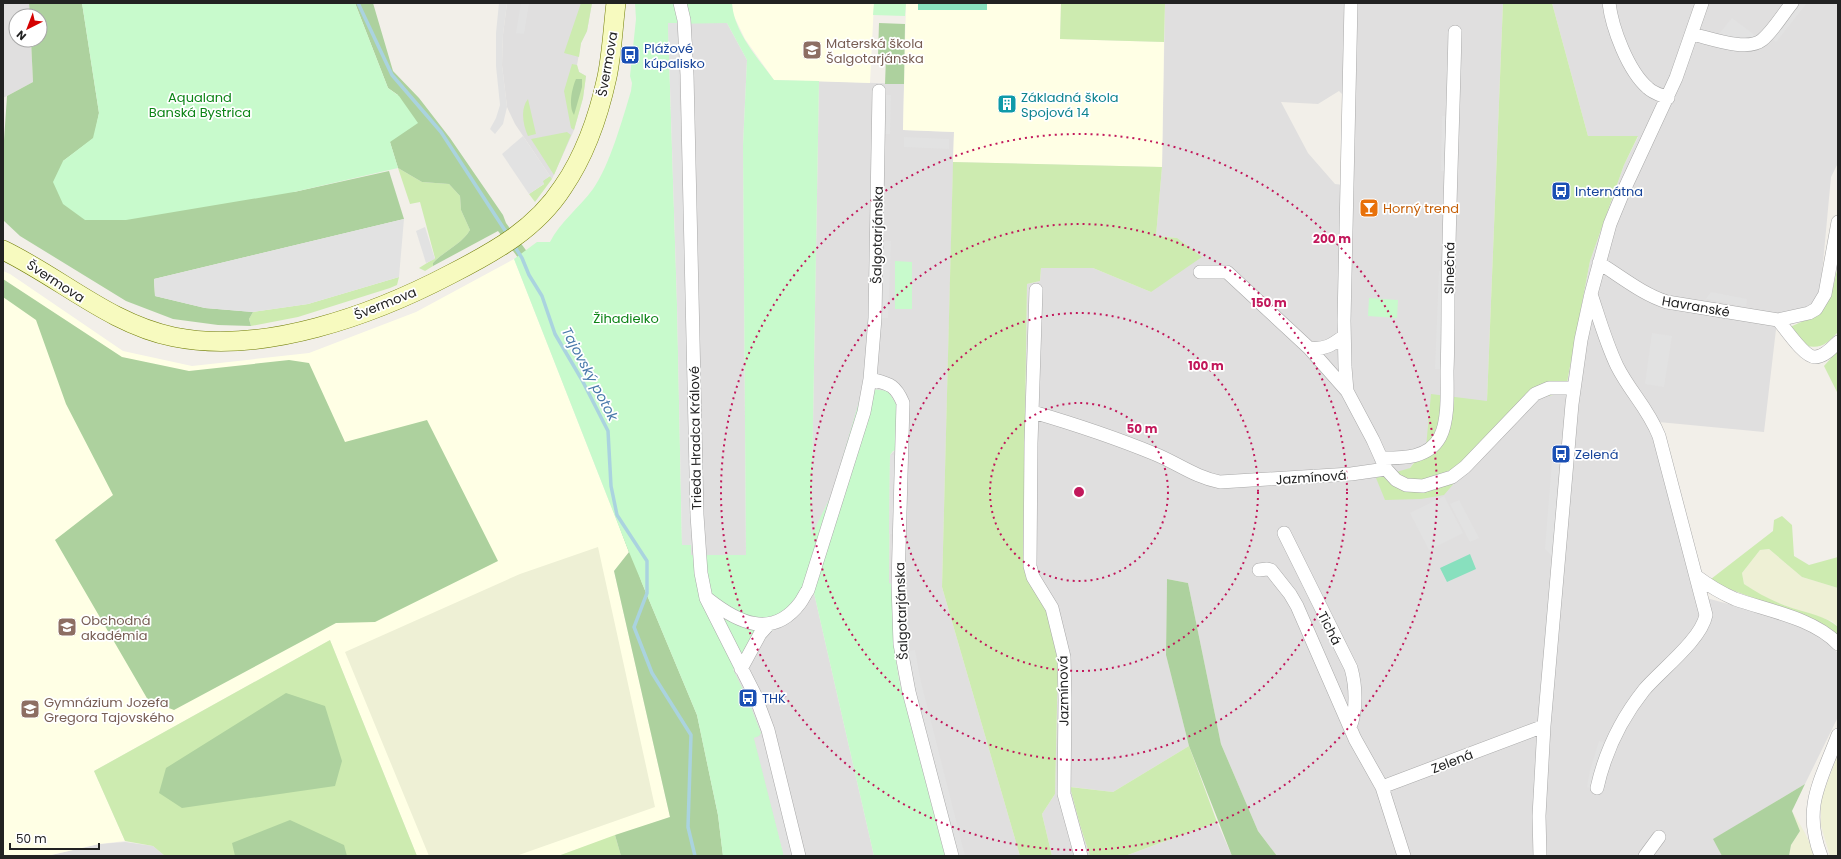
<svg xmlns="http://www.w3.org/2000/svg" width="1841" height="859" viewBox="0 0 1841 859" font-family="Poppins,sans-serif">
<rect width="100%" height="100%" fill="#f2efe9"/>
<path fill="#e0dfdf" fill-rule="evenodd" d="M3,3h26l1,13h-14v24h15l2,42 -30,16z
M507,3h85l-5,28 -6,12 -4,22 2,7 7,4 -3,22 -9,32 -22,49 -37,-55 -8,-17 -5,-42 1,-31z
M1165,3h338l-16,398 -61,46 -41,53 140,-100 40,-7 25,-132 34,-96 14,-28 -50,-1 -36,-133h286v160l-7,14 -11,118 -10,15 -33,11 -13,111 -116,-11 55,176 76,21 36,13 23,22v64l-33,67 -91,55 8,17h-445l-19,-25 -37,-87 -33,-161 -21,-4 -1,76 23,91 -76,46 -42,-5 9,38 10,31h-38l-10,-42 13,-20 3,-131 -30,-83 -5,-24 4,-272 13,-3 1,-13h52l58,24 26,-54 -21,-2 6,-69zM1339,91l5,5v89l-9,-1 -27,-31 -27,-51 37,2z
M668,23h59l20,37 -4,85 3,410h-55z
M819,81l85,3 -1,46 51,2 -12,455 78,269h-75l-46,-176 -4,-26 -3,-70h-3l1,-129 6,-6v-45l-8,-13 -56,103 -21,44z
M814,593l60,263h-90l-51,-187 20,-9 7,-15 11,-14 24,-13z
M1217,822l15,34h-107z
M125,842l28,4 12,10h-118l52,-12z"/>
<path fill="#ffffe5" d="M732,3h142l-4,80 -96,-3 -29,-41 -12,-25z
M906,3h155l-1,36 104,3 -2,125 -209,-5 1,-30 -51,-2z
M514,259l115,293 -15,19 56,246 -112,39h-141l-87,-216 -236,131 31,70 -26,3 -52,12h-44v-585l7,3 113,77 69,15 117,-13 107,-41z"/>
<path fill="#eef0d5" d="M598,547l57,260 -139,49h-87l-84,-204 175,-78z
M1769,549l33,28 36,11v39l-6,-6 -41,-13 -31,-13 -16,-11 -2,-11 18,-23z
M1838,754v102h-8l-9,-30v-27z
M1792,811l13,22 11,23h-27l2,-11 9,-14z"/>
<path fill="#cdebb0" d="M581,3h11l-5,28 -6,12 -2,14 -15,-4z
M1061,3h104l-1,39 -104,-3z
M1503,3h49l36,133h50l-14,29 -34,96 -25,132 -40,7 -81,95 -23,4 -36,1 -9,-22 34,-10 16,-21 5,-53 56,7z
M572,64l5,1 2,7 7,4 -3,22 -9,32 -3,-2 -7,-37z
M528,99l8,35 -8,2c-5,-11 -8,-27 0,-37z
M567,132l4,3 -17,40 -23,-36z
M953,162l209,5 -6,69 21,2 25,19 -51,35 -58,-24h-52l-1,13 -13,3 -4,272 5,24 20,33 10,50 -3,131 -13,20 10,42h-32l-78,-269z
M398,168l24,14 27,2 11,12 1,14 9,20c-8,14 -26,21 -37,33v3l-8,5 -6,-3 16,-10 -15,-56 -10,2z
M550,176l2,3 -17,23 -6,-8 15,-10 -2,-3z
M1838,265v67c-11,11 -15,17 -32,14l-16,-19c39,-16 40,-23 48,-62z
M399,277l-2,8 -7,3 -92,29 -47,9 -2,-7 4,-7 55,-8z
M1838,350v44l-14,-28z
M1782,516l10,9 2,31 15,9 29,-8v31l-36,-11 -33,-28 -9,1 -18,23 2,11c15,10 30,18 48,24 15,5 34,8 46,19v9l-17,-13 -100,-37 -10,-7 62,-48 1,-11z
M330,640l87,216h-252l-12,-10 -28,-5 -31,-70z
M1189,746l28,76 -92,34h-35l-10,-31 -10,-38 43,5z
M615,835l6,21h-63z"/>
<path fill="#add19e" d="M29,3h53l17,110 -5,25 -31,23 231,31 95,-21 15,48 -250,60 1,17 50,12 48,4 -4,7 2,7 -33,-1 -45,-6 -47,-18 -106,-65 -17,-16v-65l4,-59 26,-14 -2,-42h9v-24h-10z
M355,3h18l20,68 26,27 31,40 53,77 3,8 22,30 114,330 55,132 21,100 5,41h-102l-6,-21 55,-18 -56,-246 15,-19 1,3 -111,-296 -21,-28 -65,35v-3c11,-12 29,-19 37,-33l-9,-20 -1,-14 -11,-12 -27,-2 -24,-14 -8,-26 8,-47 -10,-7z
M879,23l26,1 -1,60h-19l1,-27 -8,-1z
M576,79h6v8l-8,28c-6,-9 -2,-27 2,-36z
M3,279l119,78 67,14 100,-11 20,3 36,79 82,-22 71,141 -123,61 -39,1 -162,87 -26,-10 -93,-160 58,-45 -47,-91 -30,-84 -33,-23z
M1167,579l21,4 33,161 37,87 19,25h-45l-43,-110 -23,-91z
M286,693l39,13 17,55 -7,25 -153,22 -23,-15 7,-25z
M1805,784l-13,27 8,20 -9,14 -2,11h-67l-9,-17z
M290,820l54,25 3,11h-112l-3,-13z"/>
<path fill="#c8facc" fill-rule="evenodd" d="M82,3h273l33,85 11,8 19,27 -28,19 8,26 -104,24 -168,28h-41l-22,-16 -10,-22 10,-21 30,-23 6,-25z
M635,3h97c2,29 25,54 42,77l45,1 -8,455 21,-42 31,-106 25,3 8,13v46l-3,1 -3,4 -1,128 3,1 3,70 4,26 46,176h-71l-60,-263 -19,25 -24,13 -11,14 -7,15 -20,9 16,33 12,31 -2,3 -5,2 30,118h-61l-5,-41 -21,-100 -68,-163 -115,-293 23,-17h13c10,-20 29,-34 43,-53 16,-22 30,-71 38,-98l1,-8 -2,-7 6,-57zM727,23l20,37 -4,85 3,410h-55v-10h-9l-5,-241 -9,-280z
M874,3h32l-1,13 -32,-1z
M895,261l17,1v47h-17z
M1369,298l29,2 -1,18 -29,-2z"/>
<path fill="#88e0be" d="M918,3h69v7h-69z
M1470,554l6,15 -29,13 -7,-14z"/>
<path fill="#e2e2e2" d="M499,3h8l-4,31 -1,31 5,42 -4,17 -8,10 -5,-5 6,-11 4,-13 -4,-39v-33z
M521,3h8l-5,31 -8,-1z
M1797,3h10l-31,39 -6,-5z
M1732,18l25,19 -9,2 -30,-4z
M668,23h9l9,281 5,241h-9l-5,-241z
M883,95h8l-1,39h-8z
M1442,116h8l-1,55h-8z
M523,136l27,40 -7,5 1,3 -15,10 -27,-40z
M904,137l45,2v10l-45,-2z
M404,219l-5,58 -91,27 -55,8 -48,-4 -50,-12 -1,-17z
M425,227l10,32 -9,4 -10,-32z
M883,241h8l-3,77h-7z
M1439,271l7,1 -4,97h-7z
M1711,292l36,7 -1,8 -40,-8z
M1652,333l20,3 -8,51 -19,-3z
M890,455h7v79h-8z
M1560,458l-8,98 -7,-7 7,-88z
M1444,496l19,37 -34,17 -19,-37z
M1459,500l20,38 -9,4 -20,-38z
M915,650l5,28 45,178h-8l-40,-158 -9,-47z
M762,736l30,120h-8l-30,-118z
M1599,741l9,2 -14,45 -7,-1 3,-16z"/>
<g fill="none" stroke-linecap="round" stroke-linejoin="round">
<path stroke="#aad3df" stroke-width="3.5" d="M358,3l34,72 49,57 67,103
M513,244l9,14 7,17 13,21 13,38 27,46 26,51 3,55 6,29 30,46v32l-13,34 18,46 39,62 -3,92 7,29"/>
<g stroke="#a9a9a9" stroke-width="14">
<path id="street" d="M680,3l4,17 3,55 10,440 4,58 5,25 49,97 13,35 31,126
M1609,3c3,25 19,68 39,85 5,5 13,7 20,10
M1692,34c18,4 55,18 70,6 11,-9 21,-26 30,-37
M1599,263c23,14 43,31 68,39l111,18 31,-7 7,-4 9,-15 13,-72
M1200,272h27l82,76c16,2 23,-3 35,-12
M1036,290l-5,153 -1,123 3,11 19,31 12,49 1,43 -1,94 17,62
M1591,294c8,24 15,49 26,72 13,26 31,42 42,70l47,179c-5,25 -45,55 -62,75 -23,29 -39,62 -47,98
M1778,320c7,8 26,37 37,37 9,0 17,-9 23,-15
M1309,348l38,43 26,49 13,29 10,11 10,5 17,1 29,-9 13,-10 70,-73 14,-6h25
M870,379c19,5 25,5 33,24l-5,181 2,60 9,48 43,164
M1347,391l-2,-24 -1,-46 7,-318
M1033,412c41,12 83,26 122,42 24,10 40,23 65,28l131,-8 35,-5
M1381,458c21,0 47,1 59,-21 9,-17 7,-47 7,-66 1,-24 1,-48 1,-72 1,-89 5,-178 7,-267
M1284,533l67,135c5,18 6,42 -1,59
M1259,570l8,-1 4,1 19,24 7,12 58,133 27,48 22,69
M1696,576c12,9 25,17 39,23 34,12 78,19 103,45
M708,599c29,23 64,41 92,4 3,-4 5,-9 8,-13l56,-178 6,-33 5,-61 4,-227
M741,669l19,-35 9,-10
M1382,787l162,-61
M1540,856l-1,-40 5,-90 28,-322 9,-64 10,-46 19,-70 14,-34 52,-112 26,-75
M1645,856l14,-19
M1821,856c-19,-49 0,-75 17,-121"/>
</g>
<g stroke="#707d05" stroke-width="20">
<path id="secondary" d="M3,250c58,28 107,74 171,87 89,18 199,-22 277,-63 43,-22 85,-45 112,-87 22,-32 36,-73 44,-110 5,-24 6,-50 9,-74"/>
</g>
<use href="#street" stroke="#fff" stroke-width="13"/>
<use href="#secondary" stroke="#f7fabf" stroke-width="19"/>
</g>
<g fill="none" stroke="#c2185b" stroke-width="2" stroke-dasharray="2 4">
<circle cx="1079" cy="492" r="89"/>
<circle cx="1079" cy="492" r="179"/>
<circle cx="1079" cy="492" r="268"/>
<circle cx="1079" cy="492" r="358"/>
</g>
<defs>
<g id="school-square" transform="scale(1)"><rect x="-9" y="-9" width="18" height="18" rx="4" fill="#8d6e63" stroke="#fff"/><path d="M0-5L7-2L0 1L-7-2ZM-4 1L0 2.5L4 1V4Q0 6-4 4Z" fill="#fff"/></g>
<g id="bus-square" transform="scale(1)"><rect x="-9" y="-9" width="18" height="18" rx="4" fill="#1a4fb4" stroke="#fff"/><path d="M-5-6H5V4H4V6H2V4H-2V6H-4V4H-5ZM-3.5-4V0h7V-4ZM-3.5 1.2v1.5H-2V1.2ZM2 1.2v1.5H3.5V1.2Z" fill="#fff"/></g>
<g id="building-square" transform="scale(1)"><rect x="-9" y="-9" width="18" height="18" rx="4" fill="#0f9aa8" stroke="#fff"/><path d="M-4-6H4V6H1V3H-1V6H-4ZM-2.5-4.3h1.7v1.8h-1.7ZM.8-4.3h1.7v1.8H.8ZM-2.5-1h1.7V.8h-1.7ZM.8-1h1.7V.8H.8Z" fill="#fff"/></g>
<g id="bar-square" transform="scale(1)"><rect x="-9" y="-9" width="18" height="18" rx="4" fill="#e8710a" stroke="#fff"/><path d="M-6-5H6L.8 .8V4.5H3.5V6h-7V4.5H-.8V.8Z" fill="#fff"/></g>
</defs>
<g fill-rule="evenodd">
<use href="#school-square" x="812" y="50"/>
<use href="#bus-square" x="630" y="55"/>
<use href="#building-square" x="1007" y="104"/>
<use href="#bus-square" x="1561" y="191"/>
<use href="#bar-square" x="1369" y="208"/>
<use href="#bus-square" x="1561" y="454"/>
<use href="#school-square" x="67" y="627"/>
<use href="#bus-square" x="748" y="698"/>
<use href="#school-square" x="30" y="709"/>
</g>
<g text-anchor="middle" stroke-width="3.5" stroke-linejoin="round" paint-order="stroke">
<g font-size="13" fill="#785e54" stroke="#fff" text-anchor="start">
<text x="826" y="48">Materská škola<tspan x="826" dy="15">Šalgotarjánska</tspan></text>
<text x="81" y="625">Obchodná<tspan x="81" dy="15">akadémia</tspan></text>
<text x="44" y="707">Gymnázium Jozefa<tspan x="44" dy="15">Gregora Tajovského</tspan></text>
</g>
<g font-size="13" fill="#164399" stroke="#fff" text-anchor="start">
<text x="644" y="53">Plážové<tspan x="644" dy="15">kúpalisko</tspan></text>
<text x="1575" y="196">Internátna</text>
<text x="1575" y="459">Zelená</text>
<text x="762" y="703">THK</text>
</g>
<g font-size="13" fill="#222" stroke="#fff">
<text transform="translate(607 64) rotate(-80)" y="5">Švermova</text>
<text transform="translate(877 235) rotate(-89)" y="5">Šalgotarjánska</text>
<text transform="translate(1449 268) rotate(-89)" y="5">Slnečná</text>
<text transform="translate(56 281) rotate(33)" y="5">Švermova</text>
<text transform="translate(385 303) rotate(-22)" y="5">Švermova</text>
<text transform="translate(1696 306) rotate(10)" y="5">Havranské</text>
<text transform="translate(695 438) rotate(-91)" y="5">Trieda Hradca Králové</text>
<text transform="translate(1311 477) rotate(-4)" y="5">Jazmínová</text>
<text transform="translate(901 611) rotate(-92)" y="5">Šalgotarjánska</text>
<text transform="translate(1330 628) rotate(63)" y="5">Tichá</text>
<text transform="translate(1063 691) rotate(-91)" y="5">Jazmínová</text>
<text transform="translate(1452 761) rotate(-21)" y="5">Zelená</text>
</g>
<g font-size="13" fill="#0c8416" stroke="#fff">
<text x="200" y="102">Aqualand<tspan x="200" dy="15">Banská Bystrica</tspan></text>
<text x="626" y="323">Žihadielko</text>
</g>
<g font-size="13" fill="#0d838f" stroke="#fff" text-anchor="start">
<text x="1021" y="102">Základná škola<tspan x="1021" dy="15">Spojová 14</tspan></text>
</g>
<g font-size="13" fill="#c56008" stroke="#fff" text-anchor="start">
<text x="1383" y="213">Horný trend</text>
</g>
<g font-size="14" font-style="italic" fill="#4a7aab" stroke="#fff">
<text transform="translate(590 374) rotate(62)" y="5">Tajovský potok</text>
</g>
</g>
<circle cx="1079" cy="492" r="6" fill="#c2185b" stroke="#fff" stroke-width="2"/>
<g font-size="12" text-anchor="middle" font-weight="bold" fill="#c2185b" stroke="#fff" stroke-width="3.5" stroke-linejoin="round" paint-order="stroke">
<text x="1332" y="243">200 m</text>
<text x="1269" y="307">150 m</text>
<text x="1206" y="370">100 m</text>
<text x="1142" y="433">50 m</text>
</g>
<rect width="1841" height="859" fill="none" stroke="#222222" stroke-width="8"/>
<g transform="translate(28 28) rotate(222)"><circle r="19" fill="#ffffff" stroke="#a7a7a7"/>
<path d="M0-3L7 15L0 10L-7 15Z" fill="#d40000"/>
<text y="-6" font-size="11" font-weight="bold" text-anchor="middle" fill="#222222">N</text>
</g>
<path d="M10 843v6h89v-6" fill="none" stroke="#222222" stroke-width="2"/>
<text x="16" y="843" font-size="12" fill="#222222" stroke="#ffffff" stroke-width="3" paint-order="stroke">50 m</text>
</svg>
